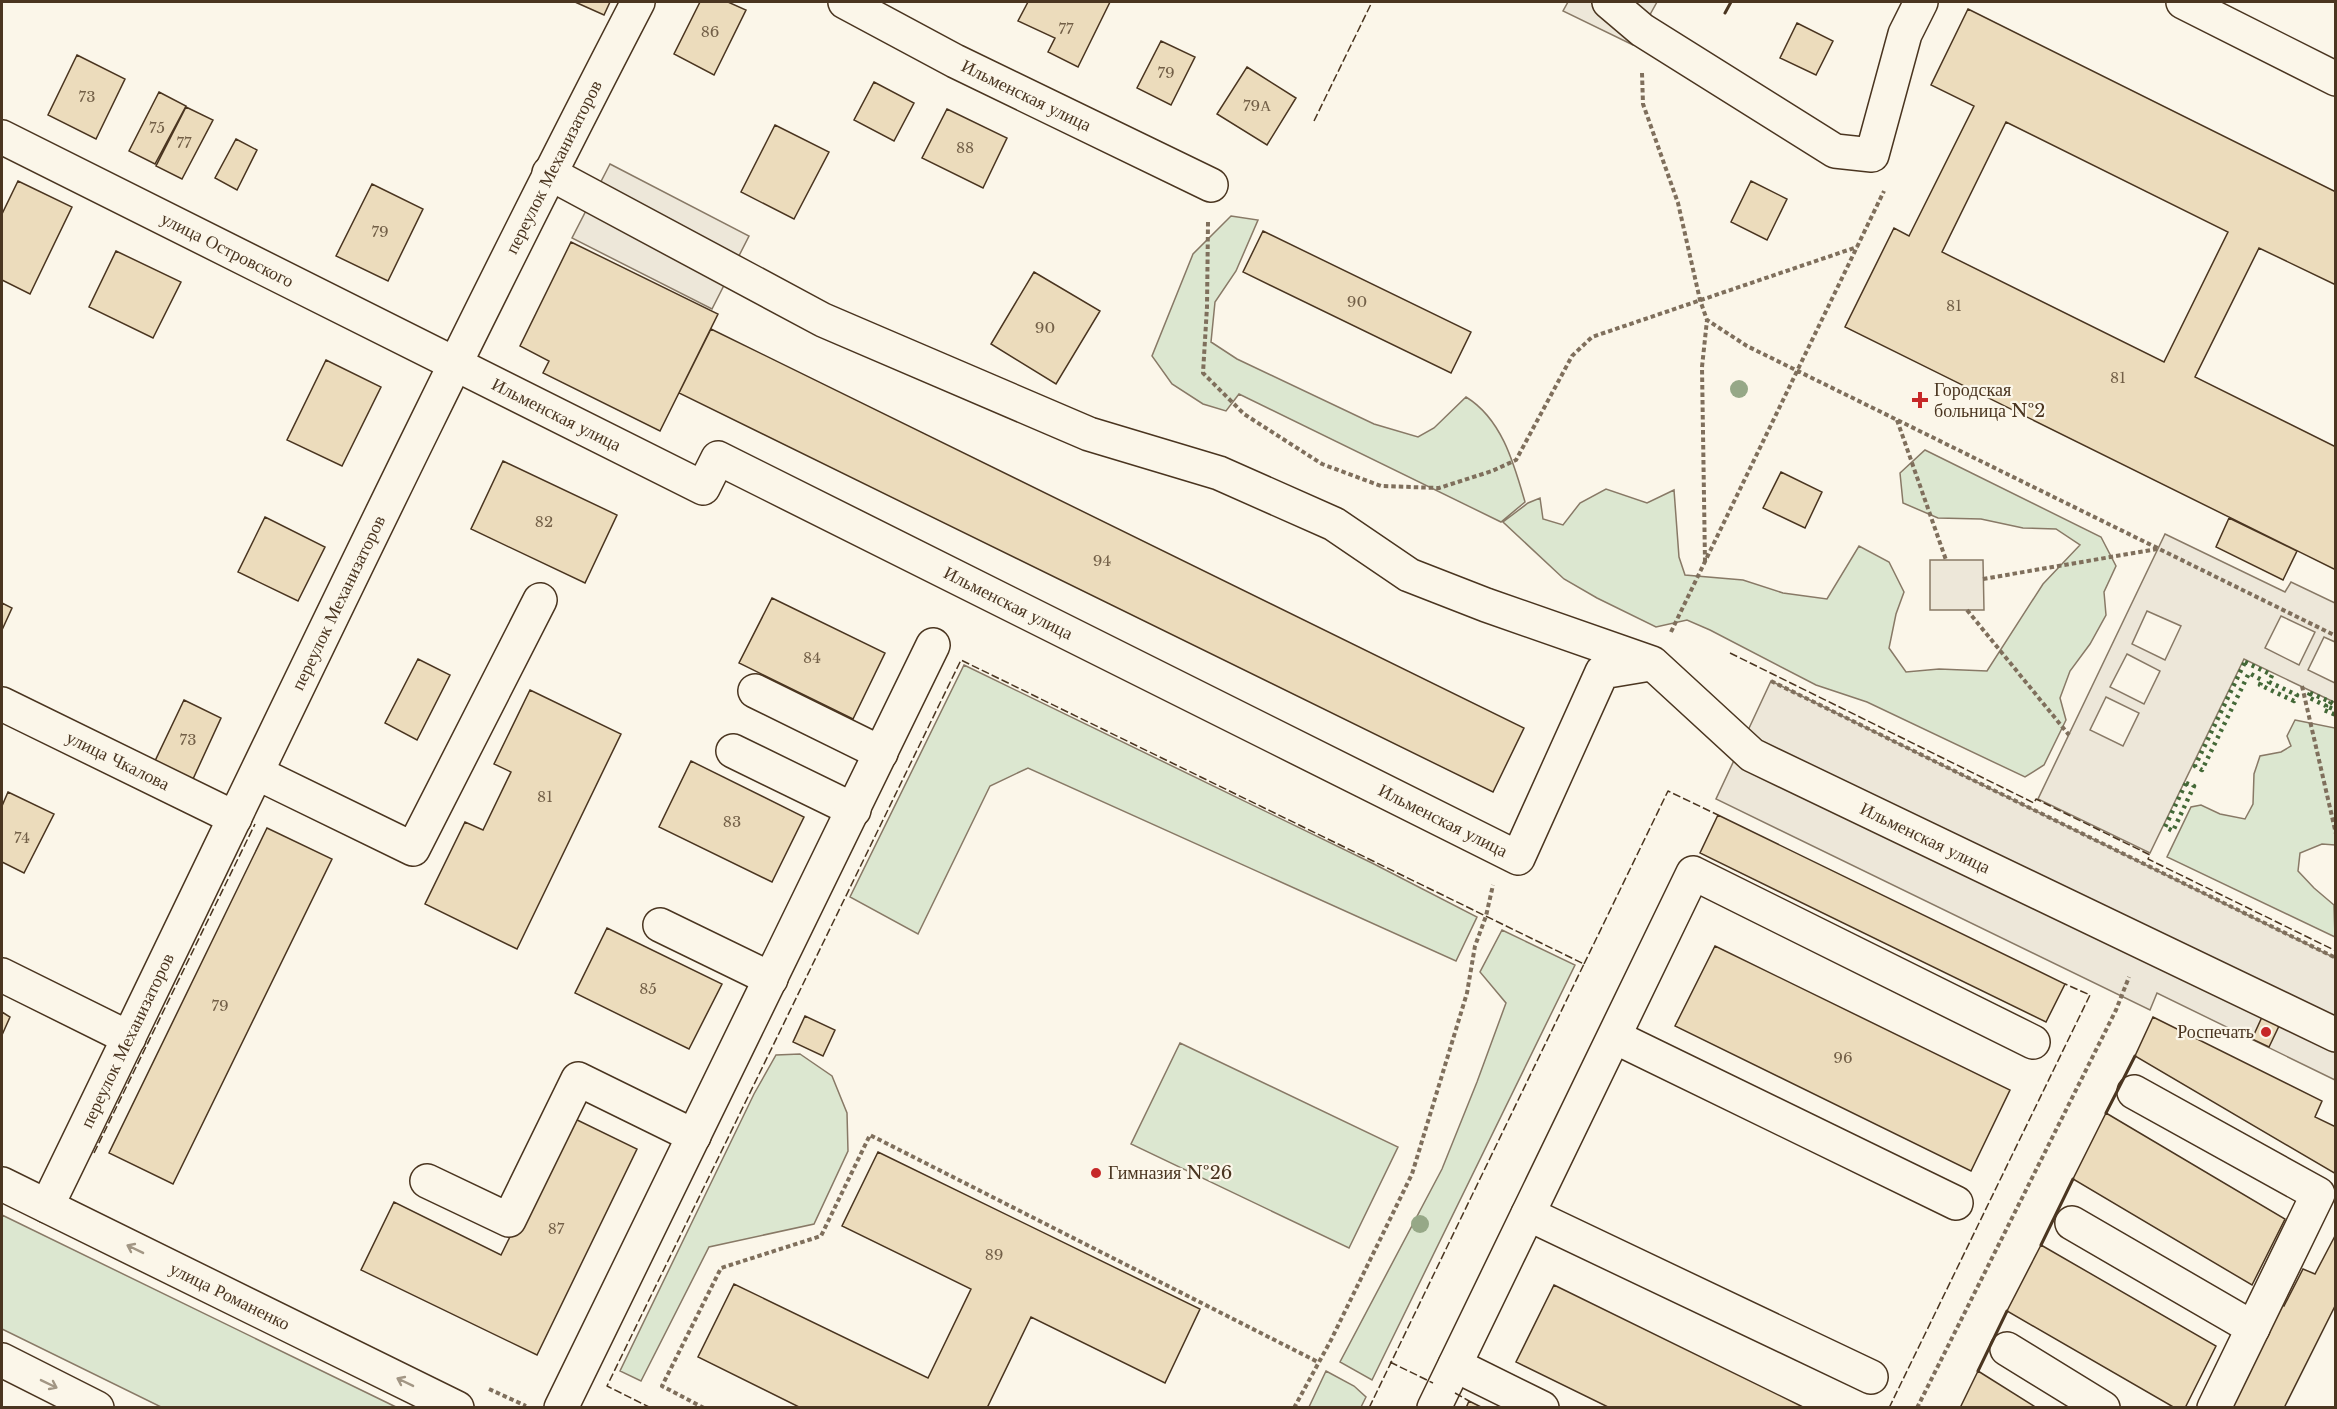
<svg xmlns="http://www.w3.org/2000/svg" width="2337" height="1409" viewBox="0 0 2337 1409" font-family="'Libre Baskerville',serif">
<rect width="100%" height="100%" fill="#fbf6e9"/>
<path fill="#dce7d0" stroke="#887966" stroke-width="1.5" d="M1231,216l27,4 -22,51 -21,31 -4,40 26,17 137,65 44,13 16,-9 32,-31c36,22 48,67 59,105l-24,20 -262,-128 -13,17 -23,-7 -31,-20 -20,-28 41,-102z
M1925,450l176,87 15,29 -12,26 2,23 -16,29 -20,27 -10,27 6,22 -22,45 -19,12 -158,-75 -51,-17 -106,-55 -23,-10 -31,7 -59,-29 -33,-19 -61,-57 25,-19 12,-5 3,21 20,6 17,-22 26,-14 41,14 27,-13 5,67 6,18 58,5 40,13 44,6 32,-53 30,16 15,30 -8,22 -7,34 17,24 33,-3 48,2 56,-87 37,-39 -24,-16 -33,-1 -42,-9 -43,-1 -35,-15 -3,-30z
M964,665l410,199 103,53 -21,44 -428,-193 -38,18 -72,148 -68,-37z
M2295,720l40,8v117l-13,-1 -22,9 -2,18 16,17 20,17 1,32 -168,-80 24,-50 10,-2 19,9 25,5 8,-15 1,-30 6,-18 21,-4 10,-6 -4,-10z
M1502,930l73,35 -203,415 -32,-18 102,-193 35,-87 29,-79 -26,-31z
M1180,1043l218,104 -49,101 -218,-104z
M800,1054l32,22 15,37 1,38 -34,73 -105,23 -68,134 -21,-10 134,-277 22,-39z
M2,1215l394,192h-235l-159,-78z
M1326,1371l28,15 12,11 -5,10h-52z"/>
<path fill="#ede7d9" stroke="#887966" stroke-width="1.5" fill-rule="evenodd" d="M1568,2h89l-24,43 -70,-34z
M610,164l139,72 -37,73 -140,-71z
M2165,534l120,58 6,-10 44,21v39l-11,-5 -16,33 27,13 1,20 -92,-44 -94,194 -112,-54zM2147,611l34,15 -16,34 -33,-16zM2281,616l34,16 -16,33 -34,-17zM2127,654l33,17 -16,33 -34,-17zM2106,697l33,16 -16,33 -33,-16z
M1930,560h53l1,50h-54z
M1771,681l564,277v122l-178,-87 -7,17 -434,-211z"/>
<path fill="#ecdcbc" stroke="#4a3520" stroke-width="1.5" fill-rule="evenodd" d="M575,2h35l-6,13z
M700,2h28l18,8 -32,65 -40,-21z
M1028,2h82l-32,65 -30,-15 7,-14 -37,-17z
M1968,9l368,183v93l-77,-37 -64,129 141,70v123l-491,-243 49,-99 15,8 65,-130 -43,-21zM2006,122l222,110 -64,130 -222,-110z
M1797,23l36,18 -17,34 -36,-17z
M1161,41l34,16 -24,48 -34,-17z
M77,55l48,24 -29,60 -48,-24z
M1247,67l49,31 -29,47 -50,-31z
M874,82l40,21 -20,38 -40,-21z
M159,92l27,14 -31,58 -26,-13z
M186,107l27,13 -31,59 -26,-13z
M947,109l60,29 -24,50 -61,-30z
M775,125l54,27 -35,67 -53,-27z
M236,139l21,11 -20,40 -22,-12z
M18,181l54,26 -42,87 -28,-14v-66z
M1751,181l36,18 -20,41 -36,-18z
M372,184l51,25 -35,72 -52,-25z
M1263,231l208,101 -20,41 -208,-101z
M571,242l147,72 -58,117 -117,-58 6,-12 -29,-15z
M116,251l65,31 -28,56 -64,-31z
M1034,272l66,39 -44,73 -65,-40z
M711,329l813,399 -31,64 -814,-399z
M326,360l55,27 -39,79 -55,-26z
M503,461l114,54 -32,68 -114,-54z
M1781,472l41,20 -17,36 -42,-20z
M265,517l60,30 -27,54 -60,-29z
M2229,518l68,33 -14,29 -67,-33z
M772,598l113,55 -32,66 -114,-56z
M2,603l10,5 -10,22z
M418,659l32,16 -33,65 -32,-17z
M530,690l91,44 -104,215 -92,-45 40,-82 18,8 28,-58 -17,-8z
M184,700l37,18 -28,61 -38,-18z
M691,761l113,56 -32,65 -113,-55z
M8,792l46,22 -30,59 -22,-11v-56z
M1718,815l347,169 -19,38 -346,-169z
M267,828l65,31 -159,325 -64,-31z
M607,928l115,56 -33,65 -114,-56z
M1715,946l295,144 -39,81 -296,-145z
M2,1012l8,5 -8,18z
M805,1016l30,14 -12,26 -30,-14z
M2153,1017l169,84 -7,16 21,10v47l-201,-118z
M2262,1017l17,9 -10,21 -17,-8z
M2106,1113l179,106 -33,66 -179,-106z
M569,1116l68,33 -100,206 -176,-85 33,-68 107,53z
M878,1152l322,157 -35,74 -134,-66 -43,89 4,2h-191l-103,-51 36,-73 194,94 43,-89 -129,-63z
M2336,1234v70l-52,104h-56l51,-105 5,3 19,-37 12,5z
M2041,1245l175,101 -31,62h-10l-168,-97z
M1554,1285l251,123h-195l-94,-46z
M1978,1371l59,37h-77z
M1469,1401l14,7h-17z"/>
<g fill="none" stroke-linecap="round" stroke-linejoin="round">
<g stroke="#4a3520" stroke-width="36">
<g id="minor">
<path id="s1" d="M845,2l110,59 256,124"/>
<path d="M1609,2l33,28 193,121 37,4 33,-121 16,-32"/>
<path d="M2183,2l153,77"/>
<path id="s2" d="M2,137l701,351 15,-30 800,400 84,-186 48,-8"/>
<path id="s3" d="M549,173l274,147 266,114 130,39 115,51 75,51 77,30 166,58 100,92 584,280"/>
<path d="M755,691l126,62"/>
<path id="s4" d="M2,704l233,114"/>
<path d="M733,751l121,59"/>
<path d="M257,773l156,76 127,-249"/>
<path d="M660,925l111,54"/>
<path d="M2,975l127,63"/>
<path d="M1615,1037l341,166"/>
<path d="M2134,1092l184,102 -104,214"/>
<path d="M427,1181l82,39 69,-141 116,57"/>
<path id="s5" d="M47,1206c196,-402 385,-807 591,-1204"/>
<path d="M1528,1214l343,163"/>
<path d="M2072,1223l181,105"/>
<path d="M2007,1349l96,59"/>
<path d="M1455,1365l87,43"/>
<path d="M561,1408l372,-763"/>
<path d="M1434,1408l259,-535 340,169"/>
</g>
</g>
<g stroke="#4a3520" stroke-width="36">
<g id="major">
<path id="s6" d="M2,1184l455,224"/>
<path d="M2,1360l95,48"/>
</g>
</g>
<path stroke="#7f6f5c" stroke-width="4" stroke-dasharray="4.5 3" stroke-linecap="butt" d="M1642,73l1,31 35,99 22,97 7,20 40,26 589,290
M1208,222l-1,85 -4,66 41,41 78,50 59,22 58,2 53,-17 24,-11 56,-104 20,-19 265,-90
M1897,420l49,140
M1705,562l-3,-195 5,-47
M1983,579l174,-30
M1967,610l102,125
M1671,632l213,-441
M1771,681l565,277
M2302,686l34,148
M489,1389l37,17
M704,1408l-42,-22 59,-118 100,-32 49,-101 448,227
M1294,1408l37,-68 81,-166 55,-181 8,-47 11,-30 7,-31
M1917,1408l199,-398 13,-33"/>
<use href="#minor" stroke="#fbf6e9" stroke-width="33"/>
<use href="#major" stroke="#fbf6e9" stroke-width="33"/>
<path stroke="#436837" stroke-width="4.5" stroke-dasharray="3 4.5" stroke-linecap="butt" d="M2245,662l27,13 -3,7 28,13 -3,6 -34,-16 2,-5 -13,-7 -47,97 -7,-4z
M2310,693l-2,4 18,9 -2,4 12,5
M2310,693l21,9 -3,5 8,3
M2186,783l8,3 -21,45 -8,-4z"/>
<path stroke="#4a3520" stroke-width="1.5" stroke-dasharray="8 3" stroke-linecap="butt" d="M1314,121l58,-119
M1730,653l304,150 2,-4 114,56 -2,4 188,92
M1584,964l84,-173 50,24
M94,1153l161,-329
M1390,1362l43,21
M1455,1393l14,8
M651,1408l-44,-22 354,-726 623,304 -215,444
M1889,1408l201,-413 -25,-11"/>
<path stroke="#4a3520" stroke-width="3" d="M1725,13l6,-11
M2106,1113l29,-57
M2041,1245l32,-66
M1978,1371l29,-60"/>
</g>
<g fill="#96a887">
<circle cx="1739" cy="389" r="9"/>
<circle cx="1420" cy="1224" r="9"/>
</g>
<defs><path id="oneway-shaft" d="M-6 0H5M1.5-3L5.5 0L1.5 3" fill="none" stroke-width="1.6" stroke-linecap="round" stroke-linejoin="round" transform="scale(1.5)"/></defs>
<g stroke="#a29684">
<use href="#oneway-shaft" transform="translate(135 1249) rotate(-154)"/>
<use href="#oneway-shaft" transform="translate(405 1382) rotate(-154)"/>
<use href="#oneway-shaft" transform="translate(49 1384) rotate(26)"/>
</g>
<g fill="#c62828" stroke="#fbf6e9" stroke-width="2">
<path d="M1917 391h6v6h6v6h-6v6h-6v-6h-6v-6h6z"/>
<circle cx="2266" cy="1032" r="6"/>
<circle cx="1096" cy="1173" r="6"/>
</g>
<g text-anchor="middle" stroke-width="4.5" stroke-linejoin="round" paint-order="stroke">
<g font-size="15" fill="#725f47">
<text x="1066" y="34">77</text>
<text x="710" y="37">86</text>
<text x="1166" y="78">79</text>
<text x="87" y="102">73</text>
<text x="1257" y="111">79А</text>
<text x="157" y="133">75</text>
<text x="184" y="148">77</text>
<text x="965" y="153">88</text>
<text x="380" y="237">79</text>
<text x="1357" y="307">90</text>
<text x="1954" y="311">81</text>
<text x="1045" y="333">90</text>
<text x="2118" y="383">81</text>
<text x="544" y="527">82</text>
<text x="1102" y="566">94</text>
<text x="812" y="663">84</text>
<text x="188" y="745">73</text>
<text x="545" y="802">81</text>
<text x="732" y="827">83</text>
<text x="22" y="843">74</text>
<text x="648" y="994">85</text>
<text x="220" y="1011">79</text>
<text x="1843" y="1063">96</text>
<text x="556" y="1234">87</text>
<text x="994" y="1260">89</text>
</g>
<g font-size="18" fill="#4a3520" stroke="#fbf6e9">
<text dy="6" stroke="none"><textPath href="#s1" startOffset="204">Ильменская улица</textPath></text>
<text dy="6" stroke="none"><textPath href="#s5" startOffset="1156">переулок Механизаторов</textPath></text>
<text dy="6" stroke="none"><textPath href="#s2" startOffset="252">улица Островского</textPath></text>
<text dy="6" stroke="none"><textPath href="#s2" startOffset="620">Ильменская улица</textPath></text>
<text dy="6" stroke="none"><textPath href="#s5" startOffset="670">переулок Механизаторов</textPath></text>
<text dy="6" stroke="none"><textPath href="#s2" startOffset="1142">Ильменская улица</textPath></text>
<text dy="6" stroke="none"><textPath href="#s4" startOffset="129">улица Чкалова</textPath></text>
<text dy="6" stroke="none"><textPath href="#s2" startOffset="1628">Ильменская улица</textPath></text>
<text dy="6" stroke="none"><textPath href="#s3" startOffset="1539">Ильменская улица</textPath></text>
<text dy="6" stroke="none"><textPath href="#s5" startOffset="184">переулок Механизаторов</textPath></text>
<text dy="6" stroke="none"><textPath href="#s6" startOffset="254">улица Романенко</textPath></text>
</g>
<g font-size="18" fill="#4a3520" stroke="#fbf6e9" text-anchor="start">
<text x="1934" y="396">Городская<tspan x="1934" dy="21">больница №2</tspan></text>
<text x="2254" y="1038" text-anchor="end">Роспечать</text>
<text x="1108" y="1179">Гимназия №26</text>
</g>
</g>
<rect width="2337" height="1409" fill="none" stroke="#4a3520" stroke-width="6"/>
</svg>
